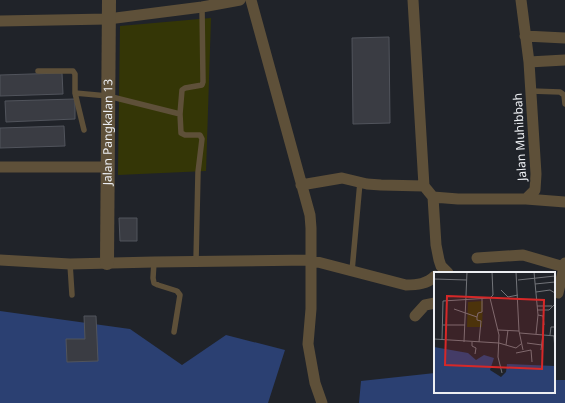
<svg xmlns="http://www.w3.org/2000/svg" width="565" height="403" viewBox="0 0 565 403" font-family="'Noto Sans',sans-serif">
<rect width="100%" height="100%" fill="#202329"/>
<path fill="#343606" d="M211,18l-5,153 -88,4 2,-149z"/>
<path fill="#2b4072" d="M0,311l130,18 52,36 44,-30 59,15 -17,53h-268z
M435,373v19h119v-12h11v23h-206l2,-22z"/>
<path fill="#3a3c43" stroke="#51545c" d="M389,37l1,86 -37,1 -1,-86z
M62,73l1,21 -63,2v-21z
M75,99v20l-69,3 -1,-21z
M64,126l1,20 -65,2v-20z
M119,218h18v23h-17z
M84,316h12l2,45 -31,1 -1,-23h19z"/>
<g fill="none" stroke-linecap="round" stroke-linejoin="round">
<path stroke="#5e5039" stroke-width="5.5" d="M38,71h35l2,3v19l33,3 72,18
M531,91l29,1 4,3 1,9
M75,93l9,37
M196,261l2,-89 4,-33 -2,-4h-15l-4,-2 -1,-19 2,-24 3,-2 17,-3 1,-3 -1,-75
M154,262l-1,16 1,5 4,2 19,6 3,4 -6,37
M70,264l2,31
M352,271l8,-89"/>
<path stroke="#5e5039" stroke-width="11" d="M251,0l59,215 1,13v81l-3,35 7,39 7,20
M413,0l11,186 9,11 3,48 3,15 2,6 7,7
M521,0l8,62 7,112 -1,16 -9,9
M0,21l108,-2 94,-12 38,-7
M525,36l40,2
M529,62l36,-2
M0,167h108
M301,185l41,-7 25,6 14,1 43,1
M433,197l25,2h68l39,3
M477,258l46,-3 41,12
M0,260l70,4 84,-2 156,-2 96,25c11,0 21,-1 29,-9
M558,293l7,-30
M415,316l10,-11 10,-2"/>
<path stroke="#5e5039" stroke-width="14" id="s1" d="M107,263l2,-263"/>
</g>
<g text-anchor="middle" stroke-width="3.5" stroke-linejoin="round" paint-order="stroke">
<g font-size="12" fill="#eceef2" stroke="#202329">
<text dy="4" stroke="none"><textPath href="#s1" startOffset="131">Jalan Pangkalan 13</textPath></text>
<text transform="translate(520 137) rotate(-93)" y="4">Jalan Muhibbah</text>
</g>
</g>
<g transform="translate(434 272)">
<rect width="121" height="121" fill="#202329"/>
<path d="M49,29l-1,26h-15l1,-25z" fill="#343606"/>
<path d="M0,75l34,6 8,7 8,-5 10,3 -4,12 11,7 5,-5 1,-8 48,2v27h-121z" fill="#2b4072"/>
<path fill="none" stroke="#727479" stroke-width="1" d="M58,0l1,23 -3,3 9,37 -1,22 4,16M82,0l3,59 4,19M100,0l4,43 -2,19M0,7l33,1M84,8l37,-4M101,12l20,-2M67,18l7,7 10,-2M102,20l14,-2 5,3M103,34h15M20,37l23,8M103,38h12l6,-6M104,43l5,1 1,9M9,53h22M64,58l21,1M86,61l35,3M116,63l1,-8h4M120,64l1,15M0,67l65,4 17,5 5,-4M8,68l1,-39 47,-3M30,70l3,-70M38,70v4l4,2 -1,6M45,70l2,-21 -4,-1v-3l1,-4 4,-1v-13M93,71l15,2M72,73l2,-15M107,78l2,-16M82,81l15,-3 1,12"/>
<path fill="#d62828" fill-opacity="0.15" stroke="#d62828" stroke-width="2" d="M13,24l97,4 -2,69 -97,-4z"/>
<rect width="121" height="121" fill="none" stroke="#eceef2" stroke-width="2"/>
</g>
</svg>
